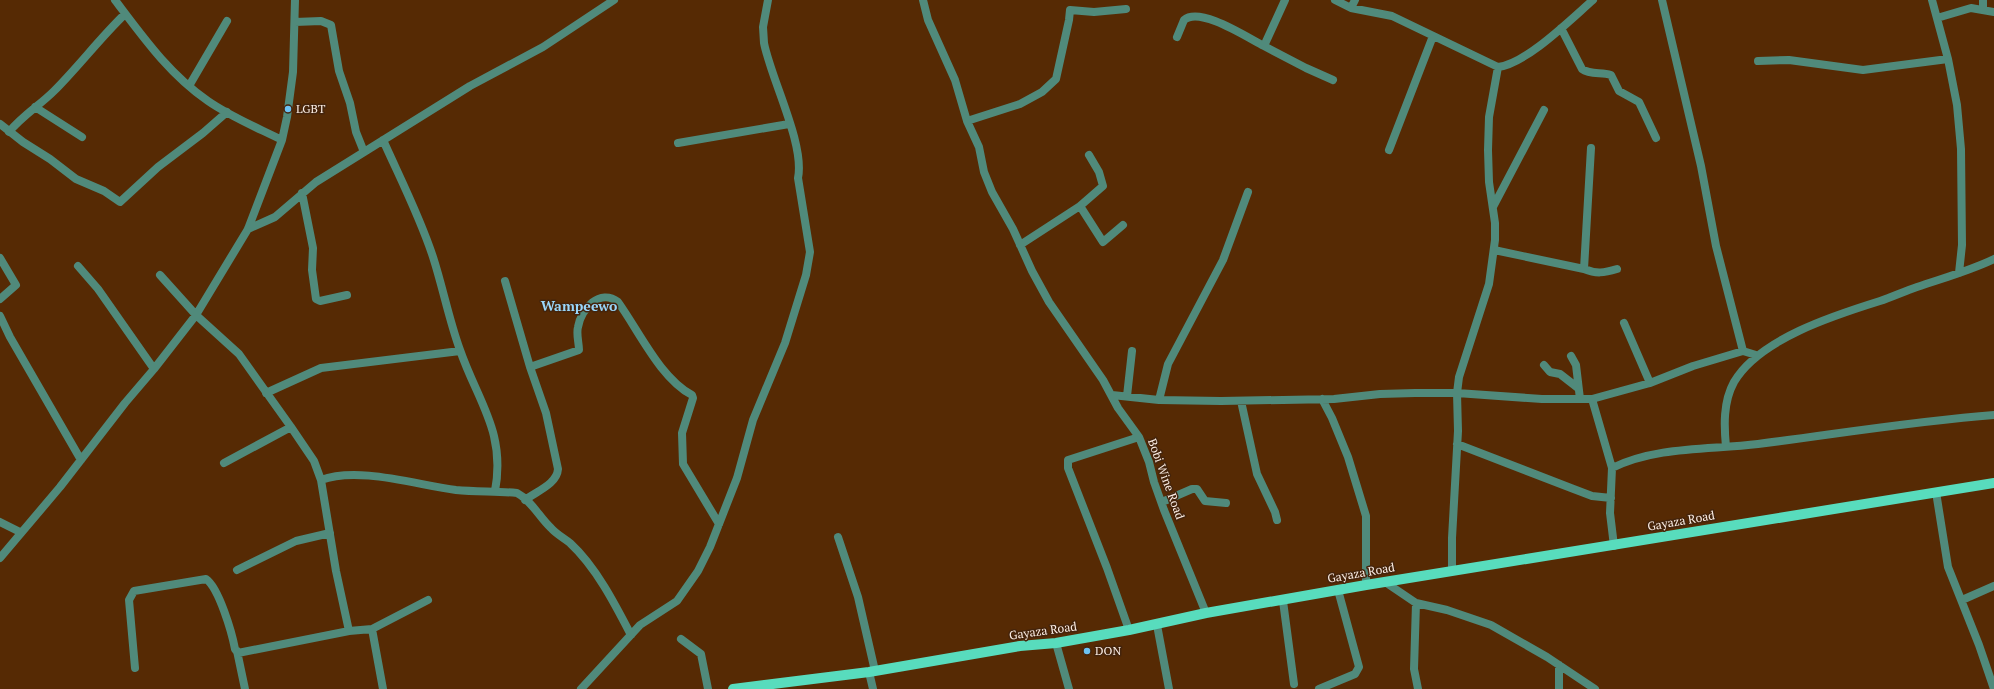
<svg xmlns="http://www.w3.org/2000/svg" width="1994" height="689" viewBox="0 0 1994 689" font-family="'PT Serif',serif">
<rect width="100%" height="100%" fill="#562a04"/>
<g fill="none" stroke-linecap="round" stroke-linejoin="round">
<path stroke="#508a7b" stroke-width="8" d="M115,0c28,37 54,74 93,101 23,16 50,27 74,39
M923,0l5,20 27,60 12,41 12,26 5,25 8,20 21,37 19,42 17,31 54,78 15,28 21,29 10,25 5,20 10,28 42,103
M1285,0l-21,46 42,22 27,12
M1335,0l16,8 41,8 106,51c28,-3 73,-48 95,-67
M1662,0l39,166 15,80 27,105
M1932,0l16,59 9,46 4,44 1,96 -3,28
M1351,8l4,-8
M1983,10v-10
M1937,18l34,-10 23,4
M295,22l26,-1 10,4 8,46 11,32 6,29 8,20
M1561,28l21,41c8,6 19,3 29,6l8,16 20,11 17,36
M1177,37l7,-17c16,-14 64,18 80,26
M1758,61l31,-1 74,10 85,-11
M189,86l38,-65
M35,107l47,30
M967,121l53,-17 22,-12 14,-13 13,-59 1,-10 24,2 32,-3
M0,124l23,18 27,17 26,20 28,12 16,11 38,-35 45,-34 24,-21
M9,132c13,-16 31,-27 45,-41 25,-25 46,-53 71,-77
M383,140c17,38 37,77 50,117 10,31 16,63 27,93 18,52 46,82 35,141
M678,143l111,-19
M1389,150l44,-114
M302,193l11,55 -1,22 4,29 4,2 27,-6
M1080,206l23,-20 -4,-14 -10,-17
M1493,207l51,-97
M248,229l27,-12 41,-35 154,-96 73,-39 71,-47
M1020,245l60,-39 23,36 20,-17
M1494,250l90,19c12,5 20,4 33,0
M0,258l16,27 -16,14
M78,266l20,23 56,80
M1584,269l7,-121
M160,275l36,40 43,39 52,73 23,34 7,19 15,91 13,60
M505,281l25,86 16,46 12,56c-1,15 -21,22 -33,31
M0,316l10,21 71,123
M1624,323l26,60
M1571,356l5,9 4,34
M1544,365l6,7 10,2 18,14
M530,367l49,-17c0,-7 -3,-16 -1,-23 3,-18 22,-39 40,-25 21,29 42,76 74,93l1,3 -11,35 1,31 36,60
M266,393l55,-25 139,-17
M1112,395l47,5 62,1 113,-2 46,-5 35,-1h42l85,6h50l58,-16 43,-17 50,-15 13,4
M1127,396l5,-45
M1322,399l10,19 16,39 18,59v69
M1592,399l20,69
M1159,400l9,-36 55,-104 25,-68
M1241,401l16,73 18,38 2,8
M1457,444l114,44 21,8 19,2
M1726,447c-2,-21 -3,-45 8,-65 25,-43 101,-67 146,-81 12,-4 25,-10 37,-14 26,-9 52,-16 77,-28
M224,463l67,-36
M321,480c37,-14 96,5 135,10 21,2 41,1 61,3 15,8 22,24 34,35 5,6 13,10 19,15 26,24 45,61 61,92
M1936,492l12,75 31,78 15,44
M1162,502l30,-13h5l8,12 21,2
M0,522l20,10
M838,537l20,60 17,74
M1614,546l-4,-33 2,-45c45,-22 98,-18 146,-24 79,-10 157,-23 236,-29
M0,558l60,-71 65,-84 29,-34 42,-54 52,-86 34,-89 5,-23 6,-45 2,-72
M237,570l59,-29 34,-8
M1452,571v-33l6,-107 -1,-38 2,-16 30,-93 6,-44v-17l-6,-41 -1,-32 1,-33 9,-50
M1385,582l31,21 31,7 44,15 56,32 48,32
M1962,600l32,-14
M1283,601l11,83
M1416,603l-2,66 4,20
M1157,625l12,64
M372,629l11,60
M1129,630l-22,-62 -39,-100v-8l71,-23
M681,639l20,15 7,35
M1056,643l13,46
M237,651l8,38
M1559,665v24
M135,668l-6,-68 5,-9 72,-12c13,9 26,54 29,70l3,4 111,-22 23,-2 56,-29
M869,672l4,17
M581,689l59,-64 37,-24 21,-30 12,-24 27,-69 16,-58 32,-77 21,-68 4,-23 -12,-74c7,-34 -27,-99 -34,-135l-1,-16 5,-27
M1319,689l36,-15 4,-7 -21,-77"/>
<path stroke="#58dcbd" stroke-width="10" d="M733,689l136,-17 151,-26 36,-3 73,-13 77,-17 160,-28 628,-102"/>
</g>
<g fill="#6cc2f3" stroke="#44240c" stroke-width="1.5">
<circle cx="288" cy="109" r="4"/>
<circle cx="1087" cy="651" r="4"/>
</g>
<g text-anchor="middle" stroke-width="3" stroke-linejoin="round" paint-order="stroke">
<g font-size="12" fill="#fceee5" stroke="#44240c" text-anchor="start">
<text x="296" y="113">LGBT</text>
<text x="1095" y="655">DON</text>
</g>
<g font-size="12" fill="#fceee5" stroke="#44240c">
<text transform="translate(1166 479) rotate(70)" y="4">Bobi Wine Road</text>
<text transform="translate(1681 521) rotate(-10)" y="4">Gayaza Road</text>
<text transform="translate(1361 573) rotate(-10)" y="4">Gayaza Road</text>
<text transform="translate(1043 631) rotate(-8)" y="4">Gayaza Road</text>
</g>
<g font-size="14" font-weight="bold" fill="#9ad7fb" stroke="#44240c">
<text x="579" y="311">Wampeewo</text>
</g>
</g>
</svg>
